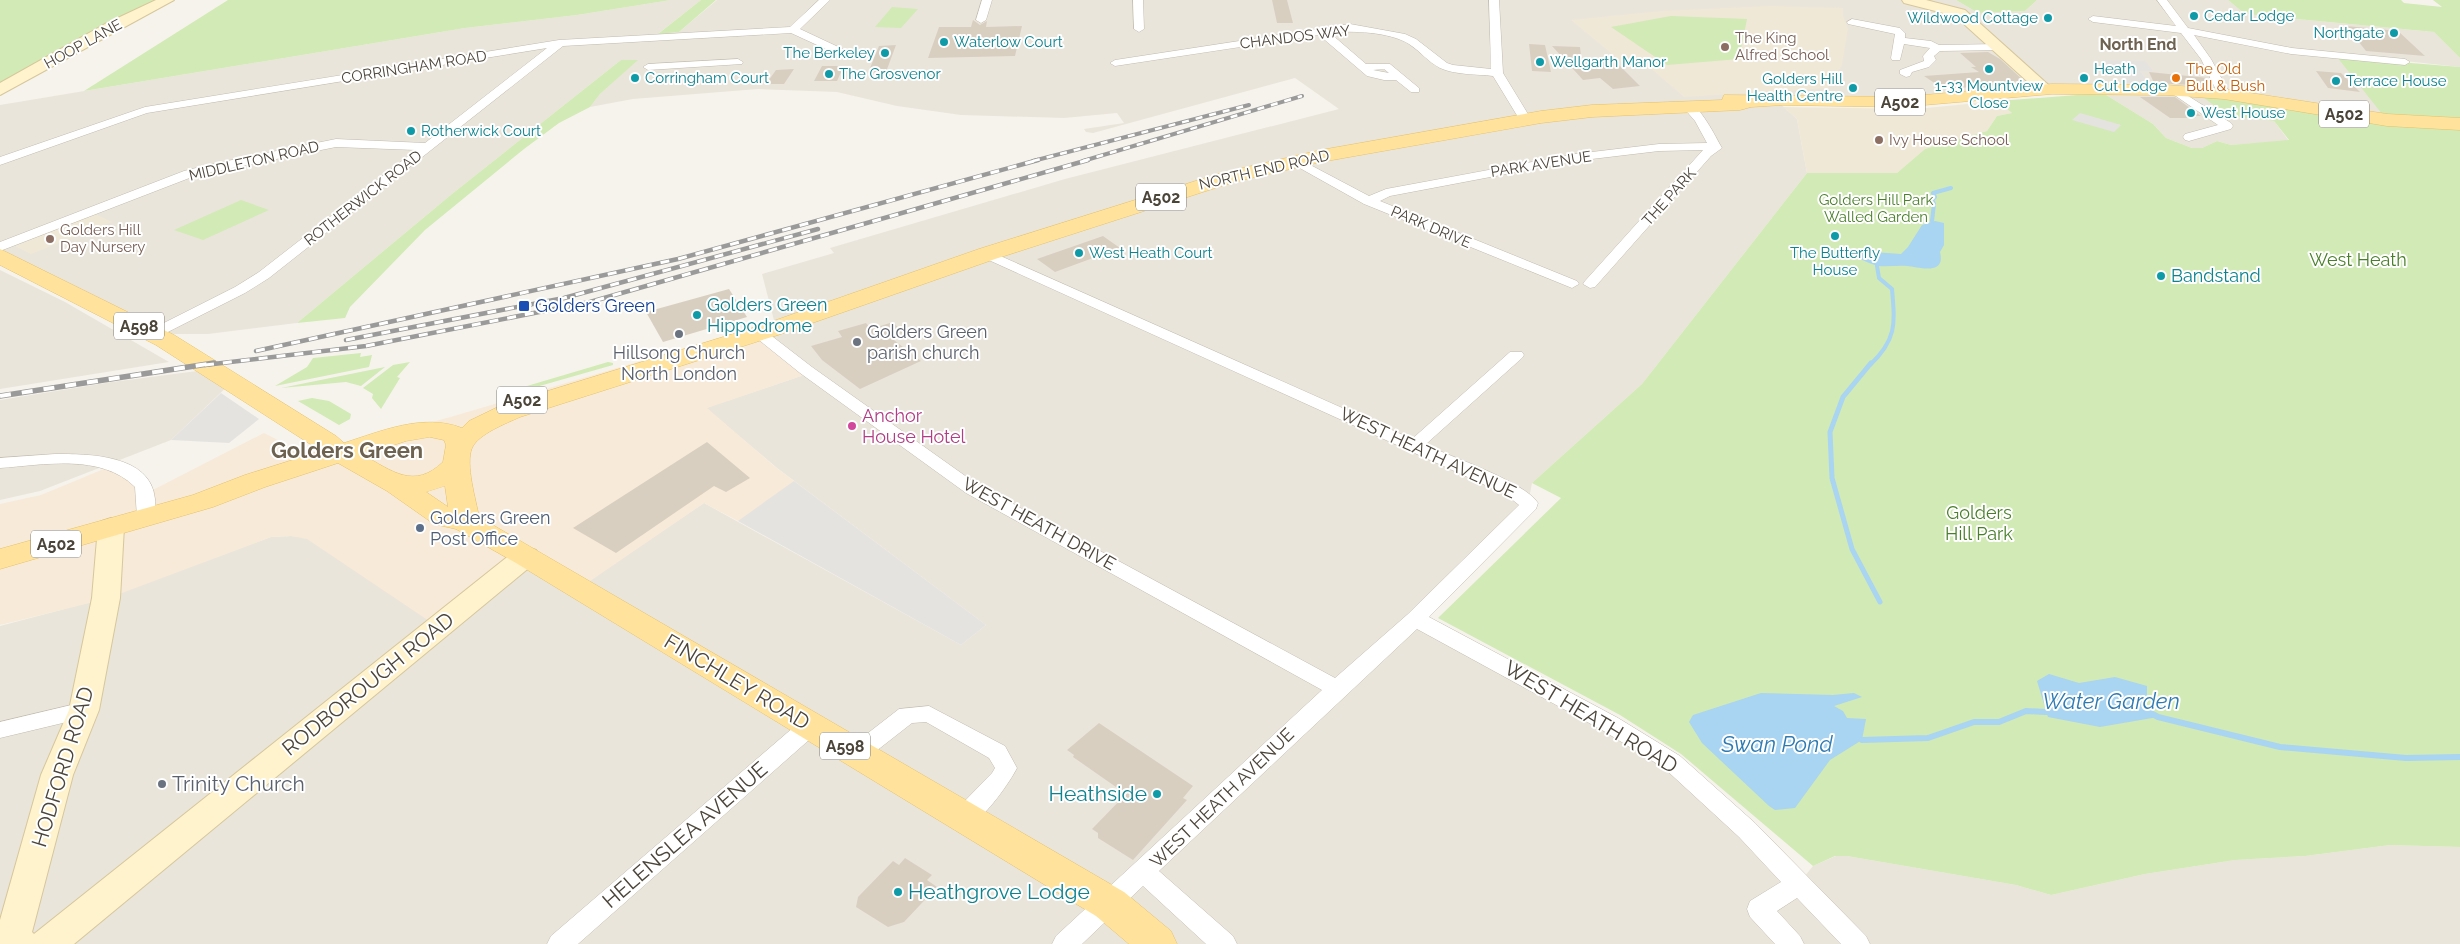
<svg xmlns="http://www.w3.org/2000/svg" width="2460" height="944" viewBox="0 0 2460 944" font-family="Raleway,sans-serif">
<rect width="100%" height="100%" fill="#f6f3ec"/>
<path fill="#eae5da" d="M671,0h30l-42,33 20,-1 38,-32h1239l22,13 47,-2 12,-11h191l17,14 189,18 26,26v9l-55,-6 -18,59 -159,-4 46,5 15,20 -58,4 -14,-4 -15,7h-10l-26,-10 -13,-14 -50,-31 -58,-4 -109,12 -160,-1 21,19 10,54 -165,211 -110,99 -5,26 -112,109 257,144 128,120 13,-16 23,-10h11l169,29 35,10 94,-21 90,-14 70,-4 85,-11 70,2v97h-2460v-318l106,-28 165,-61 20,-1 235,20 54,31 124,-84 257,142 25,-20 -209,-157 -71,-60 104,-35 -46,-35 12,-10 -14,-54 72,-21 -4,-5 235,-69 274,-70 -44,-31 -202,55 -7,-1 -2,-3 40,-6 -7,-10 -53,5 -103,-3 -64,-9 -60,-14 -79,-3 -125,10 -43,8 10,-13 37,-34h-16l-169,134 -155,129 -89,11h-55l-153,-78v-151l465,-77 112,-13z
M0,270l65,32 104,60 -169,27z
M213,369l20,12 -62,59 -131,51 -40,9v-100l112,-18z"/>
<path fill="#f7ead8" d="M753,328l57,45 -103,35 67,58 212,159 -225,-92 -57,-30 -124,85 -54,-32 -88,71 -131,-88 -16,-3 -20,1 -165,62 -106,26v-121l41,-9 75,-31 29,30 119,-61 45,23 145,-40z"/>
<path fill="#efe8d6" d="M1770,6l73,2v8l5,13 -6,36 -14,23 -144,9 -36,-31 -18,3 -59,-49 90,-9z
M1998,101l14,12 -15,3 -10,15 -62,18 -28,24h-90l-10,-54 -14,-12 133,2z
M95,214l17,8 -81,32 -16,-8z"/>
<path fill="#d2eab5" d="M0,0h167l-167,90z
M228,0h443l-94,15 -112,13 -381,63z
M701,0h15l-37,32 -21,2z
M1956,0h81l-12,11 -47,2z
M2228,0h173l3,3 38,4 -9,-7h27v58l-26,-26 -189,-18z
M892,7l26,2 -17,19 -26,-1z
M1671,16l76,3 -8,40 -72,6 -56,-38z
M2337,57l123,10v780l-70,-2 -85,11 -70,4 -90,14 -94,21 -35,-10 -169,-29h-12l-22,10 -132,-112 -61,-39 -182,-97 123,-120 -29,-15 110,-99 165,-211h90l28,-24 62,-18 10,-15 15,-3 -14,-12 105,-8 50,31 13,14 26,10h10l15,-7 14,4 58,-5 -15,-19 -46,-5 -33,-25 191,28z
M621,60h17l-38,34 -10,13 -31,16 -35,26 -99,81 -75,77 -5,11 -48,5 155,-129z
M241,200l28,10 -66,30 -29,-10z
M361,353l-1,4 12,-2 -3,12 -94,19 32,-19 6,-9z
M410,362l-13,15 3,1 -19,31 -9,-11 1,-4 -10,-6 30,-23z
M608,362l5,1v2l-84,24 -2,-3z
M385,367l-24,19 -15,-4 -65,6z
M312,398l17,3 22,13 -1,5 -11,6 -41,-24z"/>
<path fill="#e5e3e0" d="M2103,60l42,1 8,10h-13l9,12h-23z
M2080,113l41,12 -7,7 -42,-12z
M221,393l38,26 -30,24 -58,-3z
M794,481l192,144 -25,20 -223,-124z"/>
<path fill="#a9d4f2" d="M1935,221l9,2v22l-4,7c6,24 -21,15 -33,14 -9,-1 -19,1 -28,0 -7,-1 -15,-6 -22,-8l2,-7 42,3 7,-7 14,-22z
M2049,674l30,9 36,-6 32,9v25l11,6 -58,10 -52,-10 -11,-36z
M1761,693l72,2 21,-2 8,4 -28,9 9,5 4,7 19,1 -4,21 -32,20 -35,48 -20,2 -6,-4 -67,-63 -13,-21 4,-7z"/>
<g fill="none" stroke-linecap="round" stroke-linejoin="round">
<path stroke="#a9d4f2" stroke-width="4" d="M1932,221l2,-17 -2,-4 3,-3 -2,-4 18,-5
M1870,365c27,-26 25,-41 22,-76l-13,-11 -2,-12"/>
<path stroke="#a9d4f2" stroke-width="5" d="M1871,363l-28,34 -13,35 2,46 20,71 28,53"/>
<path stroke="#a9d4f2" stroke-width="6" d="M2147,711l11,6 122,30 126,11 54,-1
M1862,740l66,-2 46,-16h25l27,-11 20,1"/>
</g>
<path fill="#d8cfc1" d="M1272,0h15l6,23h-16z
M973,20l7,5 7,-4 -1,6 36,-1 -7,30 -87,2 11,-31h32z
M2346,26l52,5 27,25 -59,-5z
M1529,44l16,1 6,27 -19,-1z
M896,45l-10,27 -18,1 11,-27z
M1552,46l28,1 2,17 33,-3 25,25 -27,3 -13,-11 -17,2z
M1988,52l12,7 23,21 -38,7 -38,1h-5l-18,-12 55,-4 -8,-5h5l-16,-14z
M822,66h22l-7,15h-23z
M794,69l-10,15h-18l10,-14z
M2316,71l25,2 19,19 -32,-4z
M2149,72l59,6 2,3 -18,4 -38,-2z
M2140,97h35l26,19h-8l3,2h-26z
M1103,236l17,12 -65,24 -18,-13z
M729,289l18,28 -84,25 -17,-30z
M893,322l10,11 -13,4 31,24 -61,28 -38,-29 -11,-14 31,-9 -4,-6 28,-8 5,6z
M707,442l43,36 -24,14 -12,-6 -98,67 -43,-25z
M1099,723l94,63 -10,12 4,2 -54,60 -35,-22v-5l-6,-4 34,-35 -53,-37 1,-2 -7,-5z
M905,858l27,17 -5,5 10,7 -33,35 -16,5 -32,-20 2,-10 35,-36 6,4z"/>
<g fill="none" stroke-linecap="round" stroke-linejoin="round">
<g stroke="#c2bbae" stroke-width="1">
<path id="street" d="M819,0h11l-30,29 49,23v4h-8l-50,-23 -228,13 -294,232 -24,15 -87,44 -5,2 -8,-5 3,-3 87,-44 24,-15 157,-122 -80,-3 -124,25 -20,5 -192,74v-9l184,-71 28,-7 124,-25 89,4 122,-95 -400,65 -147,52v-8l145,-50 414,-67 231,-13z
M982,0h10l-6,20 -5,3 -5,-3z
M1133,0h10l1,29 -5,3 -5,-3z
M1489,0h10l4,73 28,46 -2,3h-8l-28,-46c-16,-2 -38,-1 -53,-8 -12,-6 -20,-17 -31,-24 -19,-12 -58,-14 -79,-11l36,31h24l29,24v4h-8l-15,-12h-12l-17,-4 -48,-41 -204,31 -5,-3 5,-3 235,-36 55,10 11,5 31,24 6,2 38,4zM1384,69l5,4 -16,-3z
M2157,0h10l21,28 104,20 113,11 5,3 -5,3 -114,-11 -97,-19 17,24 19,35 -6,3 -6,-3 -17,-35 -20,-26 -88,-11 -5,-3 5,-3 83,10z
M1852,19l48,9 5,5v5l26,3 8,4 61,-1 5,3 -5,3 -60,1 -6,5 2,4 -7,7 -17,5 -2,4 -4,1 -6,-3v-4l24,-9 -1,-5 7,-8 -26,-4 -4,16h-8l-1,-2 4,-24 -47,-10 -1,-2z
M738,59l5,3 -1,2 -94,6 -5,-3 5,-3z
M2174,87l57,36 2,3 -2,3 -42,12 -4,-1 -2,-3 2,-3 33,-9 -48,-33v-4z
M1688,103c13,3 27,33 34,45l-11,8 -116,131 -5,1 -7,-4 2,-3 118,-131 -44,1 -84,10 -185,35 -10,5 197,80 2,3 -7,4 -208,-84 -75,-42 2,-3h8l70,37 17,-7 189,-35 84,-10 48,-1 -12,-22 -13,-15z
M987,250l425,189 98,-87h12l2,3 -2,3 -97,87c25,11 100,37 113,58l-2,6 -107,108 189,101 62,38 75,67 111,113 4,8h-29l-44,-46 -20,13 23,25 4,8h-29l-25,-27 -3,-8 3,-8 31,-19 -42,-45 -75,-69 -62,-38 -185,-101 -258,242 74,65 4,8h-31l-63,-58 -61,58h-30l4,-8 266,-246 -356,-197 -166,-120 -46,-37 -3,-3 3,-3h10l48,37 166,118 357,193 73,-64 111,-109 -14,-11 -523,-237 -2,-3 2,-3z
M55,454c33,0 96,0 100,45 0,7 2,16 -3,22l-6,2 -6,-2 -3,-4 -2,-30c-34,-34 -92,-22 -135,-19v-10z
M84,702l8,2 3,6 -3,6 -92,22v-16z
M929,706l76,40 12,22c-7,14 -31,48 -45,55 -6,3 -9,2 -15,0l-4,-7 4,-7 35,-36 3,-5 -6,-10 -63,-36 -14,1 -46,36 -8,3 -8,-3 -3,-6 3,-6 49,-38z
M810,718l8,2 3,6 -3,6 -240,212h-31l4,-8 251,-216z"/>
</g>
<g stroke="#d6c79b" stroke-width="2">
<path id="secondary" d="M156,0h18l-174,95v-12l105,-59z
M1902,0h24l39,10 88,79 -2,3h-12l-84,-76 -51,-13z
M111,518l9,3 4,6 -4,71 -21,112 -26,65 -41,157 2,2 482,-384 10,-3 10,3 3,6 -3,6 -462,382h-74v-24l41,-145 28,-65 23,-112 6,-71 4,-6z"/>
</g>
<g stroke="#e6c16a" stroke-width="1">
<path id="primary" d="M2052,84l114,1 58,4 163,25 73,4v12l-73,-4 -163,-27 -58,-4 -114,-1 -151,13 -119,-2 -31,2 -11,3 -148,7 -51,6 -220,39 -87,20 -239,77 -217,76 -258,82c-13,6 -42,17 -48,31 -7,16 4,52 7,69l645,375 47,39 6,13h-48l-33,-28 -580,-353 -60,-34 -22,-5 -47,-33 -49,-28 -73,24 -52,20 -213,62v-20l193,-54 52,-20 76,-24 -165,-106 -156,-80v-16l174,86 162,101 8,7c38,-12 79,-30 118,-15l7,-7 33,-16 260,-80 217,-76 242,-76 100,-23 220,-39 51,-6 130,-5 2,-5 177,2zM430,437l14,3 2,5 -3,17c-29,28 -51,9 -80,-7l43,-14zM445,486l3,21 -22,-15z"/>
</g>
<use href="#street" fill="#fff" fill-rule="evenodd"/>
<use href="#secondary" fill="#fff3cd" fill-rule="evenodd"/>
<use href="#primary" fill="#ffe39c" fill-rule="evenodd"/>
<g stroke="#9a9a9a" stroke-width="4">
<path id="rail-far2" d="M1033,161l216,-56
M1083,161l219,-65"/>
</g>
<g stroke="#9a9a9a" stroke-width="4.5">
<path id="rail-far1" d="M346,340l218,-42 254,-69
M256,351l422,-92 360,-99
M205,365l161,-19 224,-44 498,-142"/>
</g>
<g stroke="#9a9a9a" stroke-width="5.5">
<path id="rail" d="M0,396l214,-33"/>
</g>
<use href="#rail-far2" stroke="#fff" stroke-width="2.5" stroke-dasharray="7" stroke-linecap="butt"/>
<use href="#rail-far1" stroke="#fff" stroke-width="3" stroke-dasharray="9" stroke-linecap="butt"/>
<use href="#rail" stroke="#fff" stroke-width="4" stroke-dasharray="11" stroke-linecap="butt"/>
</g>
<g fill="#0f9aa8" stroke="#fff" stroke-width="2">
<circle cx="2194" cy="16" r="5"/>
<circle cx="2048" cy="18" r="5"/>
<circle cx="2394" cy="33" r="5"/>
<circle cx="944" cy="42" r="5"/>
<circle cx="885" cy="53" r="5"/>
<circle cx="1540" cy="62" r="5"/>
<circle cx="1989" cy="69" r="5"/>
<circle cx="829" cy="74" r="5"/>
<circle cx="635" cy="78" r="5"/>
<circle cx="2084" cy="78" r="5"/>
<circle cx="2336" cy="81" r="5"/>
<circle cx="1853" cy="88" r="5"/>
<circle cx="2191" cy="113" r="5"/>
<circle cx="411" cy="131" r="5"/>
<circle cx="1835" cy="236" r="5"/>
<circle cx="1079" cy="253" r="5"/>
<circle cx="2161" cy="276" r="5"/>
<circle cx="697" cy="315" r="5"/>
<circle cx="1157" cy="794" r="5"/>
<circle cx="898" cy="892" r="5"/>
</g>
<g fill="#8d6e63" stroke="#fff" stroke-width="2">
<circle cx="1725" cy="47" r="5"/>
<circle cx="1879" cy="140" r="5"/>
<circle cx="50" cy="239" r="5"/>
</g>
<circle fill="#e8710a" stroke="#fff" stroke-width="2" cx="2176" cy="78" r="5"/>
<rect fill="#1a4fb4" stroke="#fff" stroke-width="2" x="518" y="300" width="12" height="12" rx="2.5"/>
<g fill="#6b7280" stroke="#fff" stroke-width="2">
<circle cx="679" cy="334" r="5"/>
<circle cx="857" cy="342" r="5"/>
<circle cx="162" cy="784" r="5"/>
</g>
<circle fill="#d1479c" stroke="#fff" stroke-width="2" cx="852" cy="426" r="5"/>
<circle fill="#5c6f8a" stroke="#fff" stroke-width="2" cx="420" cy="528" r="5"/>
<g text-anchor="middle" stroke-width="4" stroke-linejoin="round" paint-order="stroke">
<g font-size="15" fill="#0d838f" stroke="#fff" text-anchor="start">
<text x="2204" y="21">Cedar Lodge</text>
<text x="2038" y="23" text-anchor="end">Wildwood Cottage</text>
<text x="2384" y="38" text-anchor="end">Northgate</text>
<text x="954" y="47">Waterlow Court</text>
<text x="875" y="58" text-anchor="end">The Berkeley</text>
<text x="1550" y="67">Wellgarth Manor</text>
<text x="2094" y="74">Heath<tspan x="2094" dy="17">Cut Lodge</tspan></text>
<text x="839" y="79">The Grosvenor</text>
<text x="645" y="83">Corringham Court</text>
<text x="1843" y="84" text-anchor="end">Golders Hill<tspan x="1843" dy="17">Health Centre</tspan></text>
<text x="2346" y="86">Terrace House</text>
<text x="1989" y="91" text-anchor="middle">1-33 Mountview<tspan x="1989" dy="17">Close</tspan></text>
<text x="2201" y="118">West House</text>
<text x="421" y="136">Rotherwick Court</text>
<text x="1089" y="258">West Heath Court</text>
<text x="1835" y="258" text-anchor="middle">The Butterfly<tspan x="1835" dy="17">House</tspan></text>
</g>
<g font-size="15" fill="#4b4439" stroke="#fff">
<text transform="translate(1295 37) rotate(-7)" y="5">CHANDOS WAY</text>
<text transform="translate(83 44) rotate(-29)" y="5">HOOP LANE</text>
<text transform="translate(414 67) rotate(-9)" y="5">CORRINGHAM ROAD</text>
<text transform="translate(254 161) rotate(-13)" y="5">MIDDLETON ROAD</text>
<text transform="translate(1541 164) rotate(-9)" y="5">PARK AVENUE</text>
<text transform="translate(1264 170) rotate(-13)" y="5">NORTH END ROAD</text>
<text transform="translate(1669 197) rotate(-48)" y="5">THE PARK</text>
<text transform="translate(363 198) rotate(-38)" y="5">ROTHERWICK ROAD</text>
<text transform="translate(1431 227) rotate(23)" y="5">PARK DRIVE</text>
</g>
<g font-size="15" fill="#785e54" stroke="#fff" text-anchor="start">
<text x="1735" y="43">The King<tspan x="1735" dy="17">Alfred School</tspan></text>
<text x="1889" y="145">Ivy House School</text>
<text x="60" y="235">Golders Hill<tspan x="60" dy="17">Day Nursery</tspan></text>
</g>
<g font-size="15" fill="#c56008" stroke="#fff" text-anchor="start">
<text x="2186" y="74">The Old<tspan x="2186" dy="17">Bull &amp; Bush</tspan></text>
</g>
<g font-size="15" fill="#4a7f2a" stroke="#fff">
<text x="1876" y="205">Golders Hill Park<tspan x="1876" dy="17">Walled Garden</tspan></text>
</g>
<g font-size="16" font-weight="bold" fill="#6e6250" stroke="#fff">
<text x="2138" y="50">North End</text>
</g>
<g fill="#fff" stroke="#817c74" stroke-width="1">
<rect x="1875" y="88.5" width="50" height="27" rx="4"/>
<rect x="2319" y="100.5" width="50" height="27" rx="4"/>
<rect x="1136" y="183.5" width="50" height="27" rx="4"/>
<rect x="114" y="312.5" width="50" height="27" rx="4"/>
<rect x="497" y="386.5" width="50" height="27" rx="4"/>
<rect x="31" y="530.5" width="50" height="27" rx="4"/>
<rect x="820" y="732.5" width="50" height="27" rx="4"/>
</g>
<g font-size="16" font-weight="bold" fill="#4b4439">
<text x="1900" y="108">A502</text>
<text x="2344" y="120">A502</text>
<text x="1161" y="203">A502</text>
<text x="139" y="332">A598</text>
<text x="522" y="406">A502</text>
<text x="56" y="550">A502</text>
<text x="845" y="752">A598</text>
</g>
<g font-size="18" fill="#4a7f2a" stroke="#fff">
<text x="2358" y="266">West Heath</text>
<text x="1979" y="519">Golders<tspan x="1979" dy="21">Hill Park</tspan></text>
</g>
<g font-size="18" fill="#0d838f" stroke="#fff" text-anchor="start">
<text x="2171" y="282">Bandstand</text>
<text x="707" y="311">Golders Green<tspan x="707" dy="21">Hippodrome</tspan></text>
</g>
<g font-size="18" fill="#164399" stroke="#fff" text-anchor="start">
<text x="535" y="312">Golders Green</text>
</g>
<g font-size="18" fill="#5b616d" stroke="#fff" text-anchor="start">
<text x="867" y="338">Golders Green<tspan x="867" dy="21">parish church</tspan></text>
<text x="679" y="359" text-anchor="middle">Hillsong Church<tspan x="679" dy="21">North London</tspan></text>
</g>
<g font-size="18" fill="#b23c85" stroke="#fff" text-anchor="start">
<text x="862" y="422">Anchor<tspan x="862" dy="21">House Hotel</tspan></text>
</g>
<g font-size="18" fill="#4b4439" stroke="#fff">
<text transform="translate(1428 453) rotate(25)" y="6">WEST HEATH AVENUE</text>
<text transform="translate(1039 524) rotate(29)" y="6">WEST HEATH DRIVE</text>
<text transform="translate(1222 798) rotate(-44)" y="6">WEST HEATH AVENUE</text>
</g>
<g font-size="18" fill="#4e5e75" stroke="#fff" text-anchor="start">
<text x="430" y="524">Golders Green<tspan x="430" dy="21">Post Office</tspan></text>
</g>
<g font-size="21" fill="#4b4439" stroke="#fff">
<text transform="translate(737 682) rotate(31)" y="7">FINCHLEY ROAD</text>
<text transform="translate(368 684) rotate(-39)" y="7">RODBOROUGH ROAD</text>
<text transform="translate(1591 717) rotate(31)" y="7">WEST HEATH ROAD</text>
<text transform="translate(63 767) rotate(-73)" y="7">HODFORD ROAD</text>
<text transform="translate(685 835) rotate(-41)" y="7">HELENSLEA AVENUE</text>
</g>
<g font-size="21" fill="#5b616d" stroke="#fff" text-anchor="start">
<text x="172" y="791">Trinity Church</text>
</g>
<g font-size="21" fill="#0d838f" stroke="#fff" text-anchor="end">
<text x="1147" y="801">Heathside</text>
<text x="908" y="899" text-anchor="start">Heathgrove Lodge</text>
</g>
<g font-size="22" font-weight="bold" fill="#6e6250" stroke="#fff">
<text x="347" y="458">Golders Green</text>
</g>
<g font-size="22" font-style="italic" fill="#2e7ab2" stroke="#fff">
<text x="2111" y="709">Water Garden</text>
<text x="1777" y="752">Swan Pond</text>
</g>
</g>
</svg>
